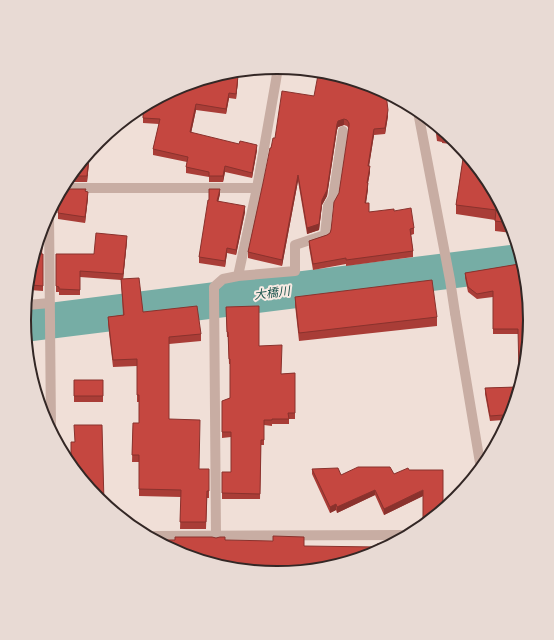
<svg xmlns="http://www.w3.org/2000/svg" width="554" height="640" viewBox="0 0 554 640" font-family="'PT Sans','Noto Sans JP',sans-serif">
<rect width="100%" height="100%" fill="#f0dfd7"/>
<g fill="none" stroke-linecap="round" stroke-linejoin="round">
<path stroke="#76ada5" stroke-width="36" d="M25,324l494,-62"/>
<path stroke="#c8ada3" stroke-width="10" d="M419,117l31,163 5,33
M67,188h190l19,-108 2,-13
M49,214l2,215
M238,276l57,-5v-26l30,-10 3,-29 5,-8 10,-67
M27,305l23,-2
M154,536l247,-1
M216,537l-2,-250 9,-8 15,-3 19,-88"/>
<path stroke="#c8ada3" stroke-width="10" d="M455,313l25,150"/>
</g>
<path fill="#a93d37" d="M238,81l-2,18 -7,-1 -3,16 -30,-4 -5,23 66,17 -5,28 -27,-6 -2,10h-14v-5l-23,-4v-6l1,-5 -34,-7v-6l6,-25 -16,-1v-5z
M314,96l74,20 -3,18 -11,1 -5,31 1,6 -2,11v6l-2,14 3,9 25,-1 20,17v6l-3,1 2,16v6l-67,9v-2l-33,6 -4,-23v-6l18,-6 3,-2 9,-40 10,-64 -2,-3 -3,-1 -6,2 -1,3 -10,66 -5,9 -3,25 -12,4 -9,-53 -16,85 -34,-8v-6l23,-104 4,-10z
M435,127l21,14 3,4 -17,-2v-1l-5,-1z
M464,152l47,71 2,10 -18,-2v-11l-39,-6v-9z
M90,153l-3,29h-16z
M70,189l16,2 2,7 -3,25 -27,-4v-6z
M220,194l-2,7 27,11 -9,43 -9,-2 -2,14 -26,-4v-6l10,-57z
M43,226v17l-1,11h1v37l-13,-1z
M127,241l-4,38 20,33 58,22v7l-32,3v75l30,50h10v29h-2l-1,31h-26l1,-32 -42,-1v-34h-7l1,-39h6v-21h-2v-36l-24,1 -5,-43v-7l15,-2 -2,-35 -41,-3v18h-21v-3h-3v-38h38z
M519,264l-1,70h-25v-37l-16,2 -9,-7 -3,-14v-5z
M295,297l142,20v9l-138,15 -4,-36z
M226,307l33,39 22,28 14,-1v46h-6v5h-17v2l-8,-1v20h-3l-1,54h-38v-27h9v-35l-9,1v-37l8,-3v-34h-1l-1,-27h-1z
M74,380h29v22h-29z
M517,387l-14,33 -13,1 -5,-27v-6z
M312,469l29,6 53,-1 15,-4 14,26 -39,19 -9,-20 -38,18 -1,-3 -6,3 -18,-39z"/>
<path fill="#8a322d" d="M238,76v5l-2,18v-5z
M229,93v5l-3,16v-5z
M196,104v6l-6,28v-6z
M388,110v6l-3,18v-6z
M344,119v6l-6,2 -1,3 -10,66 -5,9 -3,25 -12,4v-6l15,-28 15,-76 1,-3z
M374,129v6l-6,37v-6z
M257,145v5l-5,28v-5z
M90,153l-3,29v-6l2,-22z
M225,166v6l-2,10v-6z
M370,166v6l-3,16v-5z
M298,175v6l-16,85v-6z
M368,183v6l-3,20v-6z
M220,189v5l-3,13v-6z
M88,192v6l-3,25v-6z
M245,206v6l-9,43v-5z
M127,236v5l-4,39v-6z
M227,248v5l-2,14v-6z
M375,490v5l-38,18v-6z
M423,490v6l-39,19v-6z
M336,504v6l-6,3v-6z"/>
<path fill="#c54740" stroke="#8a322d" d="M236,75l2,1 -2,18 -7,-1 -3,16 -30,-5 -6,28 49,12 1,-3 17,4 -5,28 -27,-7 -2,10h-14v-4l-23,-5 2,-10 -35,-8 7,-30 -17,-1v-7l37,-25z
M318,75l56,11 12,8 2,16 -3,18 -11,1 -6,37h2l-3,17h1l-3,20h4v9l25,-3v2l17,-3 3,20 -4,1 3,22 -67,9v-2l-33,6 -4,-23 18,-6 3,-2 1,-3 3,-28 5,-9 10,-67v-3l-2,-3 -3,-1 -6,2 -1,3 -10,66 -5,10 -3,24 -12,4 -9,-53 -16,85 -34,-8 15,-69 7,-35h1l2,-10h2l7,-47 32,5z
M437,128l8,6h-3v-2l-5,-1z
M464,152l47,71 -16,-2 1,-11 -40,-5z
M89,154l-2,22h-12z
M66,189h20l-1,2 3,1 -3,25 -27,-4 1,-14z
M209,189h11l-3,12 28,5 -9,44 -9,-2 -2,13 -26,-4 9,-57h1z
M43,226v11l-2,17h2v32l-12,-1z
M96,233l31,3 -4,38 -43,-3v19l-21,-1v-2l-3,-1v-32h38z
M519,264l11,56 -11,55 -1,-46h-25v-38l-16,3 -9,-7 -3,-14z
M139,278l4,34 54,-6 4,28 -32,3v82l31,1 -1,49h10v22h-2l-1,31h-26l1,-32 -42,-1v-34h-7l1,-32h6v-28h-2v-36l-24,1 -5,-43 16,-2 -3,-36z
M432,280l5,37 -138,16 -4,-36z
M259,306v40l23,-1 -1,29 14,-1v40h-7l1,6h-17v1h-8v20h-3l-1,54 -38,-1v-21h9v-40h-9v-31l8,-3v-39h-1l-1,-27h-1l-1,-25z
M74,380h29v16h-29z
M517,387l-6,30 -8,11v-13l-13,1 -5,-28z
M74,425h28l2,78 -6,-4 -27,-41v-16h4z
M358,467h32l4,7 14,-6 1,2h34v37l-20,14v-31l-39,19 -9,-19 -38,17 -1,-3 -6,3 -18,-38 26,-1 3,7z
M273,536l31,1v9l73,1v-3h12l-15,10 -97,19 -97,-19 -20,-14h15v-3h37l4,1 4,-1h5v3l48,1z"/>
<g text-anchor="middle" stroke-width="4" stroke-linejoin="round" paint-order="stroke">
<g font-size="12" font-style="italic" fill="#1b544d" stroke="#f8eae3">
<text transform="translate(272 293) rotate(-7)" y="4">大橋川</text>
</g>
</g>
<path d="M0 0H554V640H0ZM31 320a246 246 0 1 1 492 0a246 246 0 1 1-492 0Z" fill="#e8dad4" fill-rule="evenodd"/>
<path fill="none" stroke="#332725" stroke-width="2" d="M31 320a246 246 0 1 1 492 0a246 246 0 1 1-492 0Z"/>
</svg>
